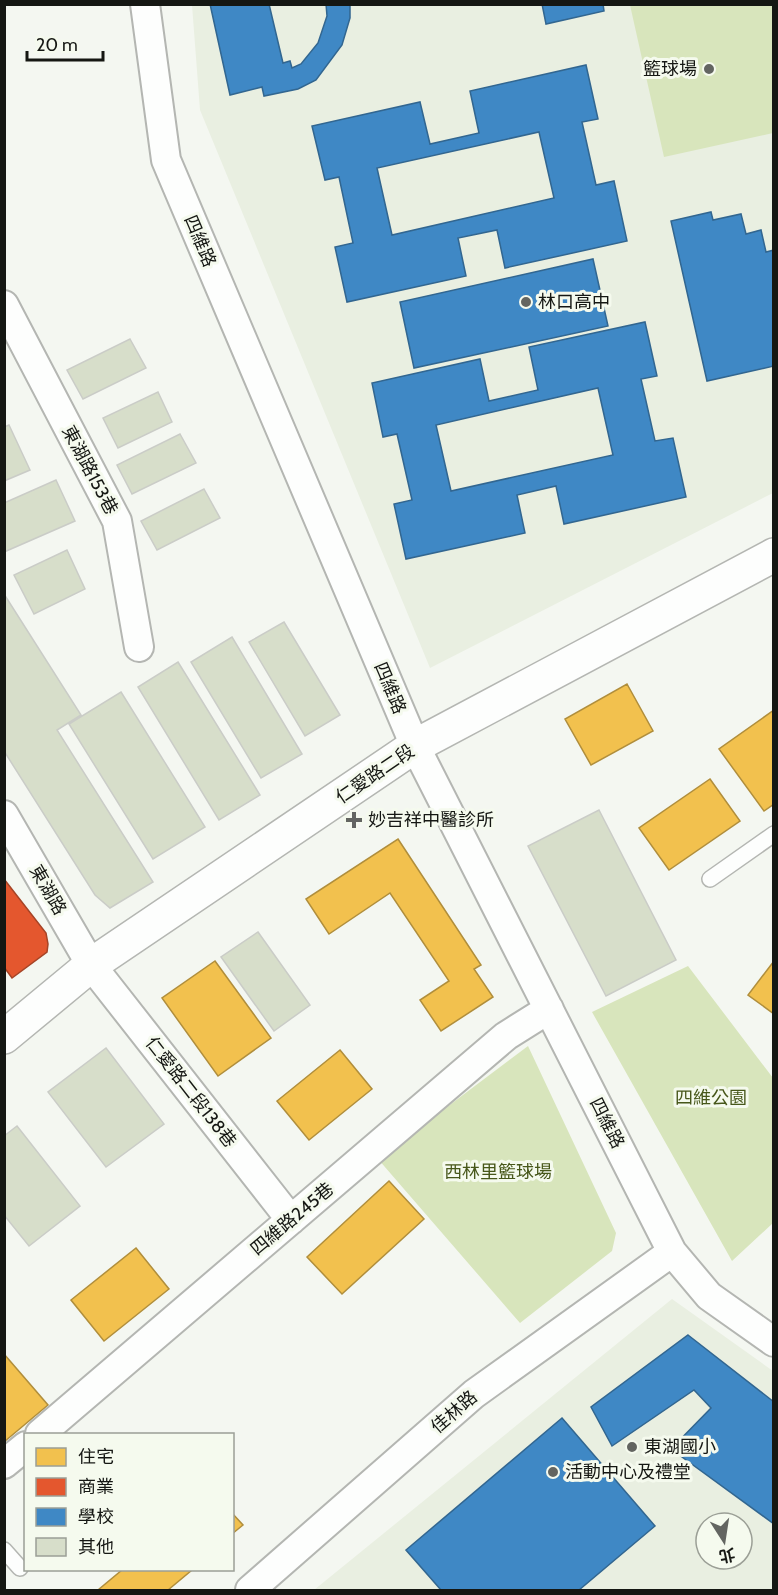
<svg xmlns="http://www.w3.org/2000/svg" width="778" height="1595" viewBox="0 0 778 1595" font-family="Cabin,'Noto Sans TC',sans-serif">
<rect width="100%" height="100%" fill="#f4f7f1"/>
<path fill="#e9efe1" fill-rule="evenodd" d="M192,5h581v488l-343,175 -230,-558z
M672,1299l101,72v219h-459zM706,1523h36v36h-36z"/>
<path fill="#d8e5bc" d="M630,5h143v128l-109,24z
M688,966l85,112v145l-41,38 -140,-249z
M528,1046l88,187 -4,18 -92,72 -142,-164z"/>
<path fill="#f2c14e" stroke="#b08e3c" stroke-width="1.5" d="M627,684l26,47 -62,34 -26,-46z
M774,710v94l-10,7 -45,-62z
M710,779l30,42 -71,49 -30,-42z
M398,839l83,126 -7,4 19,28 -52,34 -21,-31 29,-19 -59,-88 -61,41 -23,-35z
M215,961l56,77 -53,38 -56,-78z
M774,961v53l-26,-19z
M340,1050l32,39 -63,51 -32,-39z
M389,1181l35,38 -82,75 -35,-37z
M136,1248l33,41 -65,52 -33,-41z
M4,1354l44,51 -44,37z
M232,1513l11,12 -11,9z
M122,1570h70l-24,20h-70z"/>
<path fill="#e4572e" stroke="#a64426" stroke-width="1.5" d="M4,879l42,54 2,11 -1,8 -35,26 -8,-11z"/>
<path fill="#3f88c5" stroke="#326690" stroke-width="1.5" fill-rule="evenodd" d="M210,4h59l14,59 7,-2 2,7 9,-4 17,-21 9,-27 -1,-12h24v14l-8,27 -26,35 -18,9 -34,7 -2,-9 -32,8z
M542,4h61l1,7 -58,13z
M586,65l12,54 -16,3 14,63 18,-4 13,60 -122,27 -8,-38 -39,8 8,38 -119,26 -12,-55 18,-4 -14,-66 -14,3 -13,-54 108,-24 10,42 49,-11 -9,-42zM539,132l15,66 -162,37 -15,-67z
M711,212l2,8 28,-6 5,20 15,-4 5,22 8,-2v116l-67,15 -36,-160z
M593,259l15,67 -194,42 -14,-66z
M645,322l12,54 -16,3 14,62 18,-3 13,59 -122,27 -8,-38 -39,9 8,38 -119,26 -12,-55 18,-4 -15,-66 -14,3 -11,-54 108,-24 9,42 49,-11 -9,-43zM598,388l15,67 -162,36 -15,-66z
M688,1335l86,67v122l-103,-75 40,-41 -17,-18 -82,56 -21,-39z
M562,1418l93,108 -76,64h-138l-35,-40z"/>
<path fill="#d7deca" stroke="#caccc7" stroke-width="1.5" d="M130,339l16,29 -63,31 -16,-29z
M158,392l14,30 -54,26 -15,-30z
M9,425l21,45 -26,11v-54z
M180,434l16,29 -64,31 -15,-29z
M56,480l19,41 -71,31v-49z
M204,489l16,29 -63,32 -16,-29z
M67,550l18,39 -51,25 -20,-39z
M4,594l77,121 -24,15 96,152 -43,26 -15,-13 -91,-144z
M284,622l56,93 -35,21 -56,-94z
M232,637l70,117 -41,24 -70,-116z
M178,662l82,133 -41,25 -81,-133z
M121,692l84,135 -52,32 -84,-135z
M599,810l77,150 -70,36 -78,-150z
M258,932l52,73 -36,26 -53,-74z
M106,1048l58,76 -58,43 -58,-75z
M17,1126l63,80 -51,40 -25,-31v-79z"/>
<g fill="none" stroke-linecap="round" stroke-linejoin="round">
<g stroke="#b4b6b2" stroke-width="18">
<path id="service" d="M710,879l64,-45
M4,1550l16,18"/>
</g>
<g stroke="#b4b6b2" stroke-width="32">
<path id="minor" d="M145,4l21,156 249,586 257,506 37,44 65,46
M4,305l113,216 22,126
M4,815l87,150 200,255
M40,1434l466,-398 43,-27
M4,1464l22,-18
M250,1590l224,-196 198,-142"/>
</g>
<g stroke="#b4b6b2" stroke-width="36">
<path id="secondary" d="M4,1037l87,-72 324,-219 359,-191"/>
</g>
<use href="#service" stroke="#fdfefd" stroke-width="15"/>
<use href="#minor" stroke="#fdfefd" stroke-width="28"/>
<use href="#secondary" stroke="#fdfefd" stroke-width="33"/>
</g>
<g fill="#636561" stroke="#f5faee" stroke-width="2">
<circle cx="709" cy="69" r="6"/>
<circle cx="526" cy="302" r="6"/>
<path d="M351 811h6v6h6v6h-6v6h-6v-6h-6v-6h6z"/>
<circle cx="632" cy="1447" r="6"/>
<circle cx="553" cy="1472" r="6"/>
</g>
<g text-anchor="middle" stroke-width="6" stroke-linejoin="round" paint-order="stroke">
<g font-size="18" fill="#151713" stroke="#f5faee" text-anchor="start">
<text x="697" y="75" text-anchor="end">籃球場</text>
<text x="538" y="308">林口高中</text>
<text x="368" y="826">妙吉祥中醫診所</text>
<text x="644" y="1453">東湖國小</text>
<text x="565" y="1478">活動中心及禮堂</text>
</g>
<g font-size="18" fill="#151713" stroke="#f5faee">
<text transform="translate(200 241) rotate(67)" y="6">四維路</text>
<text transform="translate(90 470) rotate(62)" y="6">東湖路153巷</text>
<text transform="translate(390 688) rotate(67)" y="6">四維路</text>
<text transform="translate(375 774) rotate(-34)" y="6">仁愛路二段</text>
<text transform="translate(48 890) rotate(60)" y="6">東湖路</text>
<text transform="translate(191 1092) rotate(52)" y="6">仁愛路二段138巷</text>
<text transform="translate(607 1123) rotate(63)" y="6">四維路</text>
<text transform="translate(292 1219) rotate(-40)" y="6">四維路245巷</text>
<text transform="translate(454 1412) rotate(-41)" y="6">佳林路</text>
</g>
<g font-size="18" fill="#47571a" stroke="#f5faee">
<text x="711" y="1104">四維公園</text>
<text x="498" y="1178">西林里籃球場</text>
</g>
</g>
<rect width="778" height="1595" fill="none" stroke="#151713" stroke-width="12"/>
<rect x="24" y="1433" width="210" height="138" fill="#f5faee" stroke="#9b9f96" stroke-width="1.5"/>
<rect x="36" y="1448" width="30" height="18" fill="#f2c14e" stroke="#9b9f96" stroke-width="1.5"/>
<text x="78" y="1463" font-size="18" fill="#151713">住宅</text>
<rect x="36" y="1478" width="30" height="18" fill="#e4572e" stroke="#9b9f96" stroke-width="1.5"/>
<text x="78" y="1493" font-size="18" fill="#151713">商業</text>
<rect x="36" y="1508" width="30" height="18" fill="#3f88c5" stroke="#9b9f96" stroke-width="1.5"/>
<text x="78" y="1523" font-size="18" fill="#151713">學校</text>
<rect x="36" y="1538" width="30" height="18" fill="#d7deca" stroke="#9b9f96" stroke-width="1.5"/>
<text x="78" y="1553" font-size="18" fill="#151713">其他</text>
<g transform="translate(724 1541) rotate(168)"><circle r="28" fill="#f5faee" stroke="#9b9f96" stroke-width="1.5"/>
<path d="M0-4.5L10 22L0 15L-10 22Z" fill="#636561"/>
<text y="-9" font-size="16" font-weight="bold" text-anchor="middle" fill="#151713">北</text>
</g>
<path d="M27 51v9h76v-9" fill="none" stroke="#151713" stroke-width="3"/>
<text x="36" y="51" font-size="18" fill="#151713" stroke="#f5faee" stroke-width="4.5" paint-order="stroke">20 m</text>
</svg>
